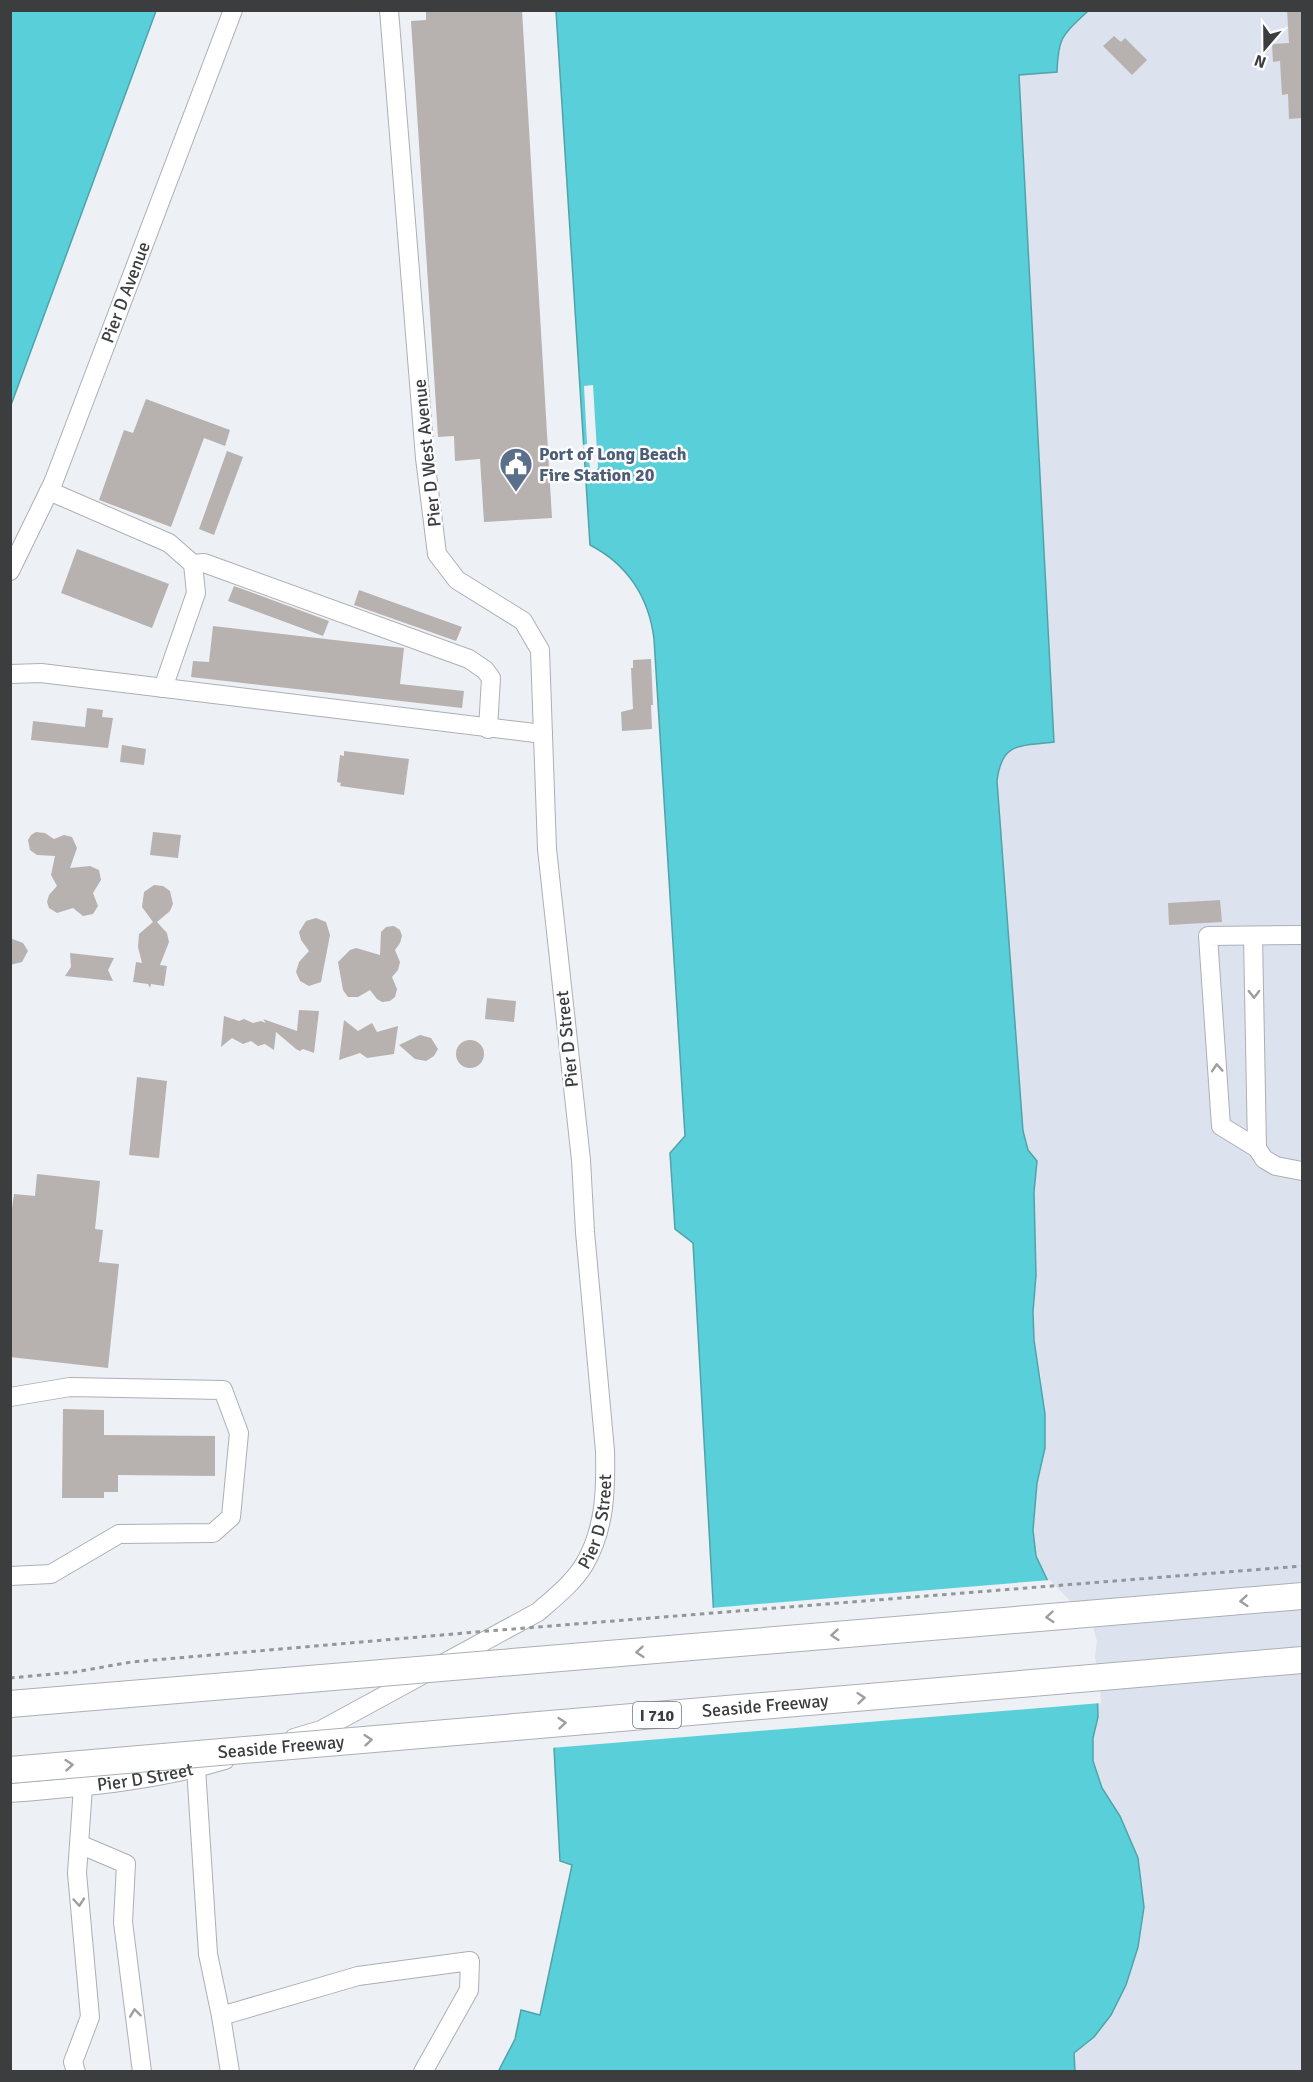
<svg xmlns="http://www.w3.org/2000/svg" width="1313" height="2082" viewBox="0 0 1313 2082" font-family="Signika,sans-serif">
<rect width="100%" height="100%" fill="#edf0f5"/>
<path fill="#dce3ee" d="M1088,11h214v2060h-227l-1,-18 20,-16 32,-52 12,-38 6,-40 -24,-91 -18,-28 -9,-27v-23l5,-21 -1,-32 -61,-129 -3,-26 4,-47 8,-35 -4,-70 -7,-38v-148l3,-31 -9,-11 -5,-19 -26,-350 2,-18 9,-12 12,-4 34,-5 -35,-667 38,-3 1,-24 8,-16z"/>
<path fill="#59cfd9" stroke="#50a3ab" stroke-width="1.5" d="M11,10l145,1 -145,394 -1,-394z
M556,11h532c-25,24 -30,25 -31,61l-38,3 35,667c-35,5 -52,-1 -57,39l26,350 5,19 9,11 -3,31 2,83 -3,37 1,28 11,74v34l-8,35 -4,47 3,26 61,129 1,32 -5,21v23l9,27 18,28 18,42 6,49 -6,40 -12,38 -15,30 -17,22 -20,16 1,18 -577,1 17,-33 6,-29 19,5 32,-150 -12,-4 -6,-113 124,-59 19,-21 17,-49 -21,-376 -18,-14 -5,-76 15,-17 -31,-497c-5,-42 -27,-75 -64,-94z"/>
<path fill="#edf0f5" d="M593,385l5,83 -5,6h-2l-3,-20h-4l-1,-9 4,-1 -3,-58z
M1050,1580l42,44 5,17 -2,16 5,28 1,18 -550,45 17,-24 46,-14 60,-29 5,3 15,-18 11,-21 5,-19 1,-18z"/>
<path fill="#b7b2b0" d="M426,10h96l30,508 -68,4 -4,-63 -25,2 -1,-25 -16,1 -27,-416 15,-1z
M1287,10h15v108l-13,1 -1,-25 -6,1 -2,-34 -7,1 -1,-18 17,-1z
M1114,36l7,6 4,-4 22,22 -15,15 -29,-29z
M146,399l84,31 -5,16 -21,-8 -33,89 -72,-27 25,-70 9,3z
M227,451l16,6 -29,78 -15,-6z
M77,549l92,35 -17,44 -91,-35z
M234,586l95,35 -6,15 -95,-35z
M359,590l103,37 -6,14 -102,-36z
M213,626l191,22 -4,36 64,7 -2,17 -271,-31 2,-16 16,1z
M651,659l2,46h-2l1,24 -30,2 -1,-19 12,-3 -2,-41h2v-8z
M87,708l16,2 -1,7 11,1 -5,30 -77,-8 2,-19 52,6z
M122,745l24,4 -2,16 -24,-3z
M344,751l65,8 -5,36 -64,-9 1,-3 -4,-1 3,-27 4,1z
M36,832l9,1 9,6 10,-4 8,2 5,11 -7,20 20,-2 9,4 2,10 -8,13 5,13 -5,8 -10,2 -10,-8 -16,5 -8,-5 -2,-6 2,-7 8,-9 -6,-11 4,-19 -18,-1 -7,-5 -2,-10 3,-5z
M153,832l28,3 -3,23 -28,-3z
M154,885l9,1 7,5 3,13 -3,7 -13,11 10,11 2,9 -9,23 7,1 -3,20 -13,-2 -1,4 -2,-4 -15,-2 3,-20 6,1 -4,-16 1,-13 14,-12 -11,-15 2,-15z
M1220,900l2,22 -53,3 -1,-22z
M316,918l10,4 4,13 -9,47 -12,4 -9,-5 -4,-9 3,-10 10,-11 -8,-11 -2,-8 7,-11z
M394,926l6,4 2,6 -2,7 -5,7 5,12 -2,8 -6,7 5,12 -2,8 -5,4 -8,1 -5,-3 -7,-9 -12,7h-10l-5,-7 -5,-28 12,-12 6,-2 24,7 1,-23 5,-5z
M10,938l13,5 5,8 -6,11 -12,3z
M70,953l44,5 -6,12 5,11 -48,-5 6,-9z
M487,998l29,3 -2,21 -29,-3z
M299,1010l20,1 -5,42 -11,-4 -3,2 -4,-2 -20,-17 -2,18 -9,-6 -7,2 -7,-5 -8,3 -11,-6 -11,9 3,-31 15,5 5,-2 9,4 8,-2 5,2 -3,-4 34,12z
M344,1020l14,11 14,-8 5,9 21,-6 -4,28 -27,4 -7,-5 -21,7z
M420,1035l11,3 7,11 -4,7 -8,5 -11,-2 -16,-14z
M456 1054a14 14 0 1 1 28 0a14 14 0 1 1-28 0Z
M137,1077l30,4 -8,77 -30,-3z
M37,1174l63,7 -5,48 8,1 -4,32 20,2 -11,104 -98,-11v-135l4,-28 21,2z
M63,1409l41,1v25l111,1v40l-97,-1v17h-14v6h-42z"/>
<g fill="none" stroke-linecap="round" stroke-linejoin="round">
<g stroke="#acafb3" stroke-width="20">
<g id="minor">
<path d="M49,491l120,52 24,21 3,29 -33,95"/>
<path d="M193,564l11,-1 265,96 16,11 6,8 -3,51"/>
<path id="s1" d="M10,571l43,-88 180,-473"/>
<path d="M10,674l31,-1 502,61"/>
<path d="M1302,935l-94,1 13,190 36,22 7,11 12,7 26,5"/>
<path d="M1253,936l4,212"/>
<path d="M10,1397l60,-10 153,3 16,43 -8,84 -18,16 -94,1 -68,40 -41,2"/>
<path id="s2" d="M294,1738l27,-8 217,-118c16,-14 35,-29 46,-47 21,-35 22,-75 21,-114l-20,-219 -4,-72 -34,-311 -7,-199 -17,-29 -66,-41 -20,-26 -12,-96 -36,-448"/>
<path d="M196,1768l12,186 13,62 137,-40 112,-15 -1,29 -46,82"/>
<path id="s3" d="M10,1793c72,-6 146,-12 215,-33"/>
<path d="M79,1844l47,20 -3,58 19,150"/>
<path d="M221,2016l9,56"/>
<path d="M76,2072l-3,-10 17,-45 -13,-144 6,-86"/>
</g>
</g>
<use href="#minor" stroke="#fff" stroke-width="18"/>
<g stroke="#acafb3" stroke-width="28" stroke-linecap="butt">
<g id="highway-bridge">
<path d="M10,1704l1292,-108"/>
<path id="s4" d="M10,1770l1292,-110"/>
</g>
</g>
<path stroke="#94969a" stroke-width="3" stroke-dasharray="4.5 4.5" stroke-linecap="butt" d="M10,1678l65,-6 56,-10 357,-31 814,-65"/>
<use href="#highway-bridge" stroke="#fff" stroke-width="26"/>
</g>
<defs><path id="oneway-chevron" d="M-2-3.5L2.5 0L-2 3.5" fill="none" stroke-width="1.6" stroke-linecap="round" stroke-linejoin="round" transform="scale(1.5)"/></defs>
<g stroke="#9e9e9f">
<use href="#oneway-chevron" transform="translate(1254 994) rotate(89)"/>
<use href="#oneway-chevron" transform="translate(1217 1068) rotate(-94)"/>
<use href="#oneway-chevron" transform="translate(1244 1601) rotate(175)"/>
<use href="#oneway-chevron" transform="translate(1050 1617) rotate(175)"/>
<use href="#oneway-chevron" transform="translate(835 1635) rotate(175)"/>
<use href="#oneway-chevron" transform="translate(640 1652) rotate(175)"/>
<use href="#oneway-chevron" transform="translate(861 1698) rotate(-5)"/>
<use href="#oneway-chevron" transform="translate(562 1723) rotate(-5)"/>
<use href="#oneway-chevron" transform="translate(368 1740) rotate(-5)"/>
<use href="#oneway-chevron" transform="translate(69 1765) rotate(-5)"/>
<use href="#oneway-chevron" transform="translate(79 1902) rotate(85)"/>
<use href="#oneway-chevron" transform="translate(135 2013) rotate(-97)"/>
</g>
<defs>
<g id="civic-pin" transform="scale(1.725)"><path d="M0 17L-7.5 6A9.5 9.5 0 1 1 7.5 6Z" fill="#5c6f8a" stroke="#fcfdff"/><path d="M-.6-6.5H3V-4.5H.6V-3L4-1V1h2V6H-6V1h2V-1L-.6-3ZM-1.2 2.5V6h2.4V2.5Z" fill="#fff"/></g>
</defs>
<g fill-rule="evenodd">
<use href="#civic-pin" x="516" y="464"/>
</g>
<g text-anchor="middle" stroke-width="5" stroke-linejoin="round" paint-order="stroke">
<rect fill="#fcfdff" stroke="#767779" stroke-width="1.5" x="633" y="1702" width="48" height="26" rx="4.5"/>
<g font-size="16" font-weight="bold" fill="#3c3d3f">
<text x="657" y="1721">I 710</text>
</g>
<g font-size="18" fill="#3c3d3f" stroke="#fcfdff">
<text dy="6" stroke="none"><textPath href="#s1" startOffset="302">Pier D Avenue</textPath></text>
<text transform="translate(427 453) rotate(-96)" y="6">Pier D West Avenue</text>
<text transform="translate(567 1039) rotate(-96)" y="6">Pier D Street</text>
<text dy="6" stroke="none"><textPath href="#s2" startOffset="387">Pier D Street</textPath></text>
<text dy="6" stroke="none"><textPath href="#s4" startOffset="758">Seaside Freeway</textPath></text>
<text dy="6" stroke="none"><textPath href="#s4" startOffset="272">Seaside Freeway</textPath></text>
<text dy="6" stroke="none"><textPath href="#s3" startOffset="136">Pier D Street</textPath></text>
</g>
<g font-size="18" font-weight="bold" fill="#4e5e75" stroke="#fcfdff" text-anchor="start">
<text x="539" y="460">Port of Long Beach<tspan x="539" dy="21">Fire Station 20</tspan></text>
</g>
</g>
<rect width="1313" height="2082" fill="none" stroke="#3c3d3f" stroke-width="24"/>
<g transform="translate(1265 48) rotate(200)" stroke="#fcfdff" stroke-width="4.5" paint-order="stroke">
<path d="M0-4.5L10 22L0 15L-10 22Z" fill="#3c3d3f"/>
<text y="-9" font-size="16" font-weight="bold" text-anchor="middle" fill="#3c3d3f">N</text>
</g>
</svg>
